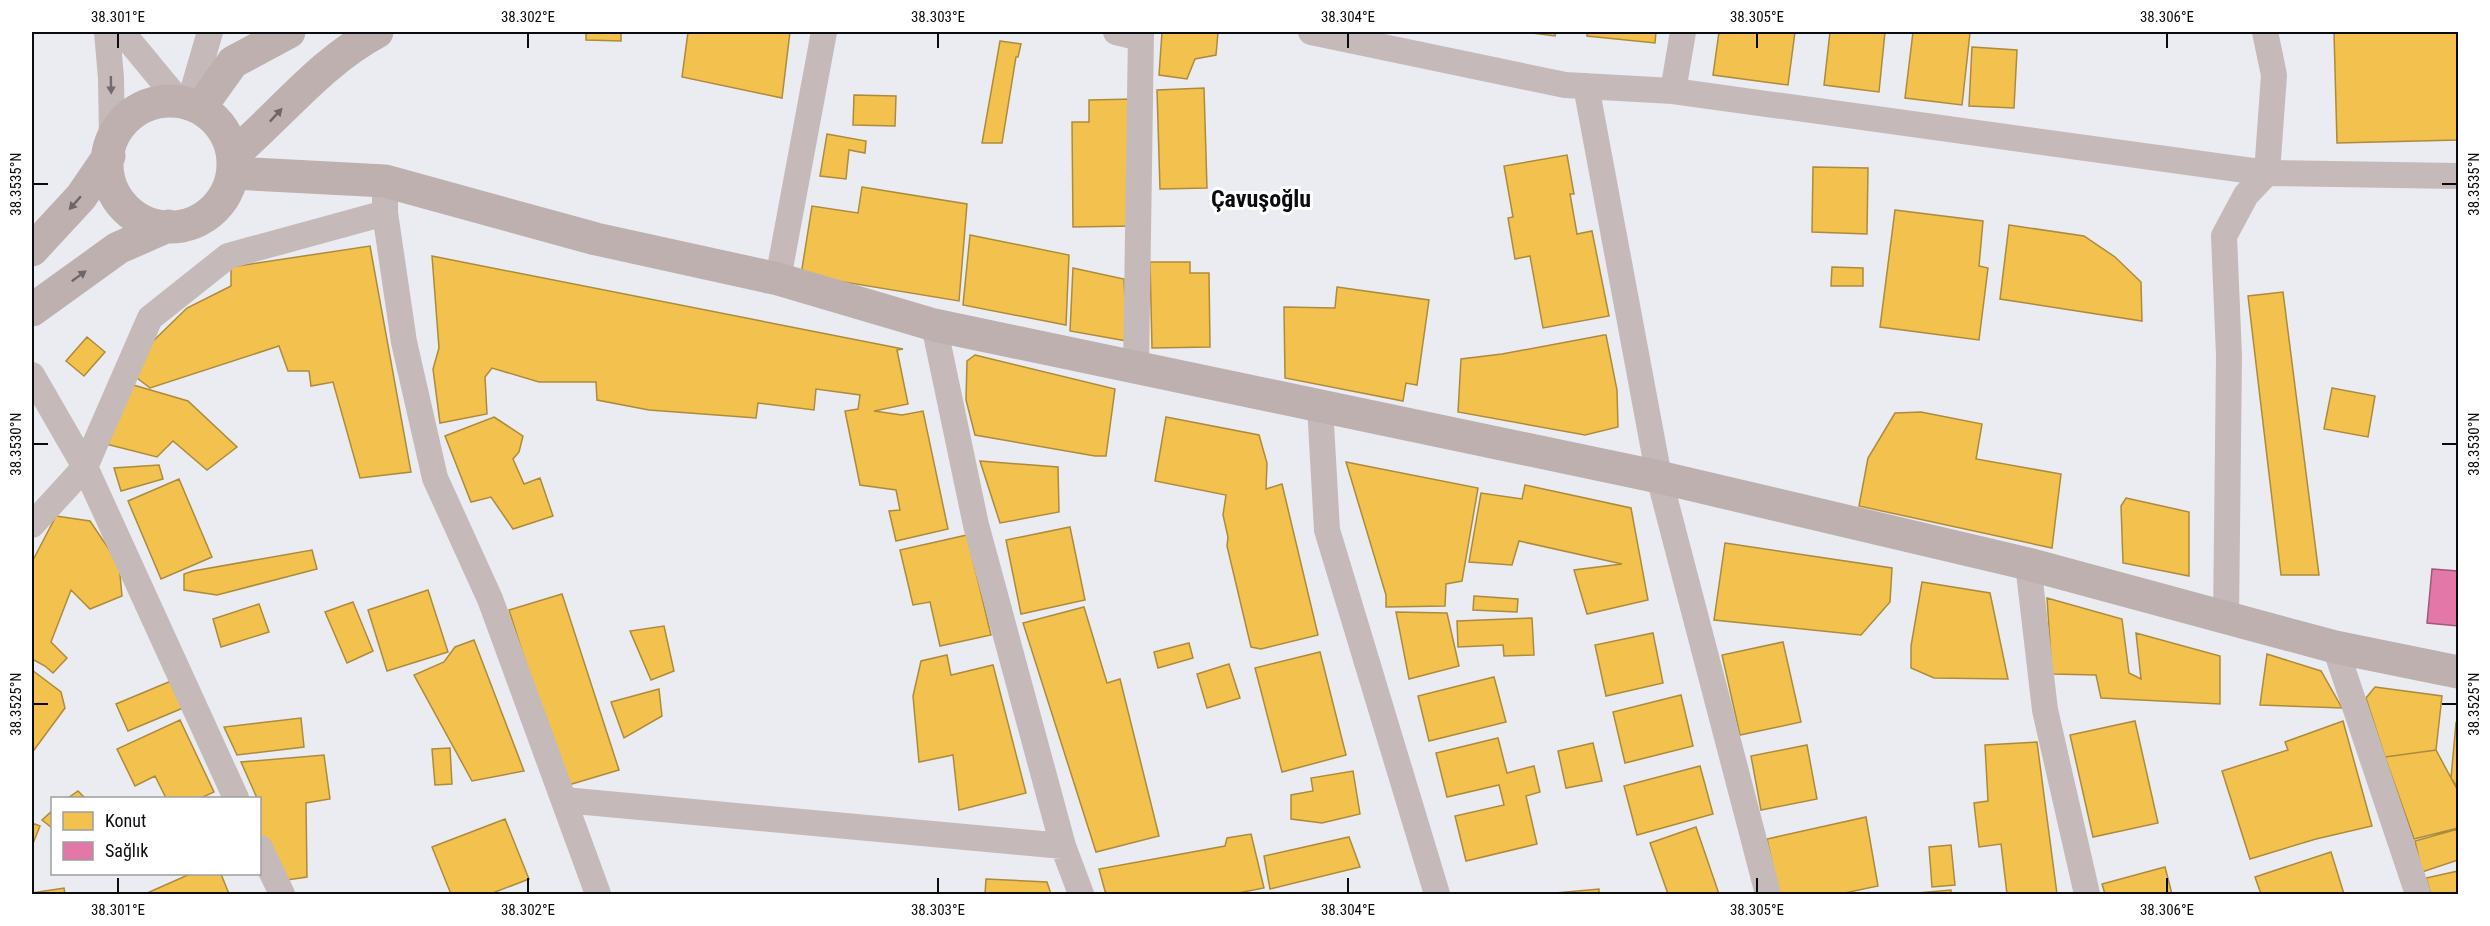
<svg xmlns="http://www.w3.org/2000/svg" width="2490" height="926" viewBox="0 0 2490 926" font-family="'Roboto Condensed',sans-serif">
<rect width="100%" height="100%" fill="#eaecf1"/>
<path fill="#f2c14e" stroke="#ad8b3b" stroke-width="1.5" d="M586,32h35v9l-35,-1z
M688,32h102l-8,66 -100,-21z
M1162,32h56l-2,23 -21,4 -8,20 -28,-4z
M1524,32h32l-1,4z
M1587,32h69l-1,11 -68,-7z
M1719,32h76l-7,53 -75,-10z
M1830,32h55l-6,60 -55,-7z
M1913,32l57,1 -8,72 -57,-7z
M2334,32h124v108l-121,3z
M1000,41l21,3 -3,13h-2l-14,86h-20z
M1972,47l45,3 -3,58 -45,-2z
M1204,88l3,100 -47,1 -3,-99z
M854,95l42,1 -1,30 -42,-1z
M1134,99v127l-61,1 -1,-105h17v-22z
M827,134l39,7 -1,12 -16,-3 -3,29 -26,-3z
M1567,155l7,39h-4l7,40 15,-3 17,85 -66,12 -13,-72 -15,3 -7,-41 5,-1 -9,-51z
M1813,167l55,1 -1,66 -55,-2z
M862,187l105,17 -8,97 -158,-26 11,-69 46,7z
M1895,210l88,11 -4,45 9,2 -9,72 -99,-13z
M2009,225l75,11 31,21 26,25 1,39 -142,-22z
M970,235l99,20 -3,70 -103,-20z
M370,246l41,226 -51,6 -27,-96 -22,4 -2,-15h-21l-9,-25 -129,42 -18,-14 15,-27 40,-39 44,-22v-19z
M432,256l471,93 -6,1 11,54 -34,7 28,4 21,-4 25,118 -52,12 -7,-30 11,-1 -4,-20 -36,-5 -15,-74 13,-2 2,-14 -44,-6 -2,21 -56,-7 -2,15 -107,-8 -52,-10 -1,-18h-57l-47,-14 -7,9 2,37 -47,9 -7,-54 6,-21z
M1150,262h40v11h19l1,74 -58,1z
M1832,267l31,1v18h-32z
M1073,268l51,11 3,62 -57,-10z
M1337,287l92,13 -12,85 -11,-2 -3,18 -118,-23 -1,-71 51,1z
M2283,292l36,283h-38l-33,-279z
M1604,335h2l11,55 1,37 -33,8 -127,-23 3,-53 41,-5z
M87,337l18,15 -21,24 -18,-15z
M975,355l140,34 -9,67h-11l-120,-21 -9,-35 1,-39z
M130,384l58,17 49,46 -30,23 -34,-29 -16,16 -55,-14z
M2332,388l43,8 -7,41 -44,-8z
M1921,412l61,12 -6,35 85,15 -9,74 -193,-42 9,-48 27,-45z
M494,417l29,19 -4,16 -6,7 11,25 16,-6 13,38 -40,13 -22,-32 -20,5 -26,-66z
M1166,417l93,18 8,28 -1,26 16,-5 36,151 -57,14 -10,-2 -24,-101 1,-9 -5,-22 3,-20 -71,-14z
M980,461l78,6 1,45 -59,11z
M1346,462l132,26 -16,93 -16,3 -1,22 -59,1v-12z
M159,465l4,14 -42,12 -7,-23z
M179,479l33,78 -51,22 -33,-78z
M1525,485l106,23 17,92 -61,14 -13,-44 48,-6 -103,-23 -7,24 -43,-3 12,-69 41,6z
M2126,498l63,14v64l-66,-13 -2,-57z
M56,516l34,5 29,43 3,32 -32,13 -19,-19 -20,52 16,16 -14,15 -8,-7 -13,-7v-97z
M1070,527l15,73 -64,14 -15,-74z
M967,535l24,100 -51,11 -10,-44 -17,3 -13,-55z
M1725,543l167,25 -2,34 -29,33 -147,-15z
M312,550l5,19 -100,26 -33,-5v-16l9,-3z
M1922,582l68,11 18,86 -74,-1 -23,-10v-22z
M428,590l20,62 -61,19 -19,-61z
M562,594l57,176 -54,16 -56,-176z
M1474,596l44,3 -1,13 -44,-2z
M2047,598l75,21 7,54 12,6 -5,-46 84,23v48l-119,-6 -5,-23 -44,-1z
M353,602l20,49 -26,12 -22,-51z
M259,604l10,28 -48,15 -8,-28z
M1084,607l23,76 13,-4 39,157 -63,16 -73,-229z
M1396,612l51,1 12,53 -50,13z
M1532,618l2,37 -30,1 -1,-11 -45,2 -1,-26z
M664,626l10,45 -23,9 -21,-49z
M1653,633l10,50 -57,13 -11,-51z
M474,640l50,131 -52,10 -58,-106 30,-13 11,-15z
M1783,642l18,80 -61,13 -18,-80z
M1189,643l4,15 -35,10 -4,-16z
M1320,652l26,103 -64,17 -27,-104z
M2267,654l54,17 21,37 -82,-3z
M947,655l4,20 42,-10 33,128 -67,17 -6,-55 -34,7 -6,-66 8,-35z
M1229,664l11,34 -33,10 -10,-34z
M32,670l29,22 4,16 -31,42 -2,-1z
M1494,677l12,45 -77,19 -11,-45z
M171,681l12,27 -55,23 -12,-27z
M2375,687l67,9 -6,54 -51,7 -19,-59z
M659,689l3,27 -38,22 -13,-36z
M1681,695l12,51 -68,17 -12,-51z
M301,718l3,29 -67,8 -13,-28z
M180,720l34,72 -13,6h-35l-11,-22 -20,10 -18,-37z
M2135,721l23,102 -65,14 -23,-102z
M2343,721l29,105 -56,13 -66,20 -28,-88 66,-21 -3,-8z
M2456,723l2,1v64l-7,-10z
M1498,738l9,35 27,-7 6,26 -14,4 11,48 -71,17 -11,-45 49,-11 -5,-20 -52,12 -11,-44z
M2037,742l20,152h-50l-6,-50 -22,3 -5,-44 14,-2 -3,-56z
M1593,743l9,38 -36,7 -8,-37z
M1807,745l10,54 -56,11 -10,-54z
M450,748l2,36 -17,1 -3,-36z
M2436,750l22,41v37l-44,11 -29,-82z
M324,755l6,44 -24,4 1,74 -27,4 -20,-41v-42h-3l-16,-36z
M1700,766l13,48 -76,21 -13,-49z
M1353,771l7,43 -38,9 -31,-4v-24l22,-4 -2,-13z
M78,791l7,7h-17z
M52,811v17l-10,-8z
M1866,817l12,69 -38,8h-61l-12,-55z
M505,819l24,60 -39,15h-39l-19,-47z
M32,823l8,3 -8,20z
M1696,827l23,67h-51l-18,-51z
M2458,829v31l-36,12 -7,-31z
M1251,834l13,54 -31,6h-125l-3,-3 -6,-22 126,-23 2,-8z
M1349,837l11,30 -90,22 -6,-33z
M1951,845l4,40 -23,2 -3,-40z
M2331,852l13,42h-83l-6,-17z
M2165,867l7,27h-67l-3,-10z
M2458,871v23h-27l-5,-16z
M190,874h31l8,20h-84z
M986,879l61,3 4,12h-66z
M64,888l1,6h-33v-1z
M1599,889v5h-55z
M1951,890v4h-35l-1,-1z"/>
<path fill="#e377a8" stroke="#a2577a" stroke-width="1.5" d="M2432,569l26,2v55l-31,-3z"/>
<g fill="none" stroke-linecap="round" stroke-linejoin="round">
<path stroke="#c6b9ba" stroke-width="26" d="M107,32l4,46 1,62
M122,32l57,69
M1116,32l25,6
M1311,32l254,53 108,6 594,82 191,3
M1586,86l73,391 109,417
M1673,91l10,-59
M189,104l21,-72
M385,181v32l19,129 31,136 55,121 108,295
M778,279l46,-247
M934,325l42,200 87,321 18,48
M1136,369l5,-337
M32,375l53,92 151,331
M1320,406l7,124 110,364
M32,525l53,-58 65,-149 78,-62 157,-43
M2028,564l17,146 42,184
M2226,619l3,-263 -5,-120 22,-41 21,-22 7,-98 -9,-43
M2335,647l83,247
M564,800l499,46
M260,848l22,46"/>
<path stroke="#bfb0b0" stroke-width="33" d="M107 164a63 63 0 1 1 126 0a63 63 0 1 1-126 0Z
M200,108l33,-46 56,-30
M233,155c48,-41 88,-93 144,-123
M233,173l152,8 211,58 182,40 156,46 725,152 369,87 307,83 123,25
M32,250l49,-53 28,-41
M32,310l86,-62 50,-22"/>
</g>
<defs><path id="oneway-solid" d="M-6-.8H1V-3.2L6.5 0L1 3.2V.8H-6Z" transform="scale(1.5)"/></defs>
<use fill="#726b6e" href="#oneway-solid" transform="translate(111 85) rotate(89)"/>
<g fill="#6e6668">
<use href="#oneway-solid" transform="translate(276 115) rotate(-47)"/>
<use href="#oneway-solid" transform="translate(75 203) rotate(131)"/>
<use href="#oneway-solid" transform="translate(79 276) rotate(-36)"/>
</g>
<path fill="none" stroke="#0b0c10" stroke-width="2" d="M118,33v15M528,33v15M938,33v15M1348,33v15M1757,33v15M2167,33v15M33,184h15M2442,184h15M33,444h15M2442,444h15M33,704h15M2442,704h15M118,878v15M528,878v15M938,878v15M1348,878v15M1757,878v15M2167,878v15"/>
<g text-anchor="middle" stroke-width="6" stroke-linejoin="round" paint-order="stroke">
<g font-size="24" font-weight="bold" fill="#0b0c10" stroke="#fff">
<text x="1261" y="207">Çavuşoğlu</text>
</g>
</g>
<rect width="2490" height="926" fill="none" stroke="#ffffff" stroke-width="66"/>
<rect x="51" y="797" width="210" height="78" fill="#ffffff" stroke="#9d9e9f" stroke-width="1.5"/>
<rect x="63" y="812" width="30" height="18" fill="#f2c14e" stroke="#9d9e9f" stroke-width="1.5"/>
<text x="105" y="827" font-size="18" fill="#0b0c10">Konut</text>
<rect x="63" y="842" width="30" height="18" fill="#e377a8" stroke="#9d9e9f" stroke-width="1.5"/>
<text x="105" y="857" font-size="18" fill="#0b0c10">Sağlık</text>
<rect x="33" y="33" width="2424" height="860" fill="none" stroke="#0b0c10" stroke-width="2"/>
<g font-size="15" text-anchor="middle" fill="#0b0c10">
<text x="118" y="22">38.301°E</text>
<text x="528" y="22">38.302°E</text>
<text x="938" y="22">38.303°E</text>
<text x="1348" y="22">38.304°E</text>
<text x="1757" y="22">38.305°E</text>
<text x="2167" y="22">38.306°E</text>
<text transform="translate(16 184) rotate(-90)" y="5">38.3535°N</text>
<text transform="translate(2474 184) rotate(-90)" y="5">38.3535°N</text>
<text transform="translate(16 444) rotate(-90)" y="5">38.3530°N</text>
<text transform="translate(2474 444) rotate(-90)" y="5">38.3530°N</text>
<text transform="translate(16 704) rotate(-90)" y="5">38.3525°N</text>
<text transform="translate(2474 704) rotate(-90)" y="5">38.3525°N</text>
<text x="118" y="915">38.301°E</text>
<text x="528" y="915">38.302°E</text>
<text x="938" y="915">38.303°E</text>
<text x="1348" y="915">38.304°E</text>
<text x="1757" y="915">38.305°E</text>
<text x="2167" y="915">38.306°E</text>
</g>
</svg>
